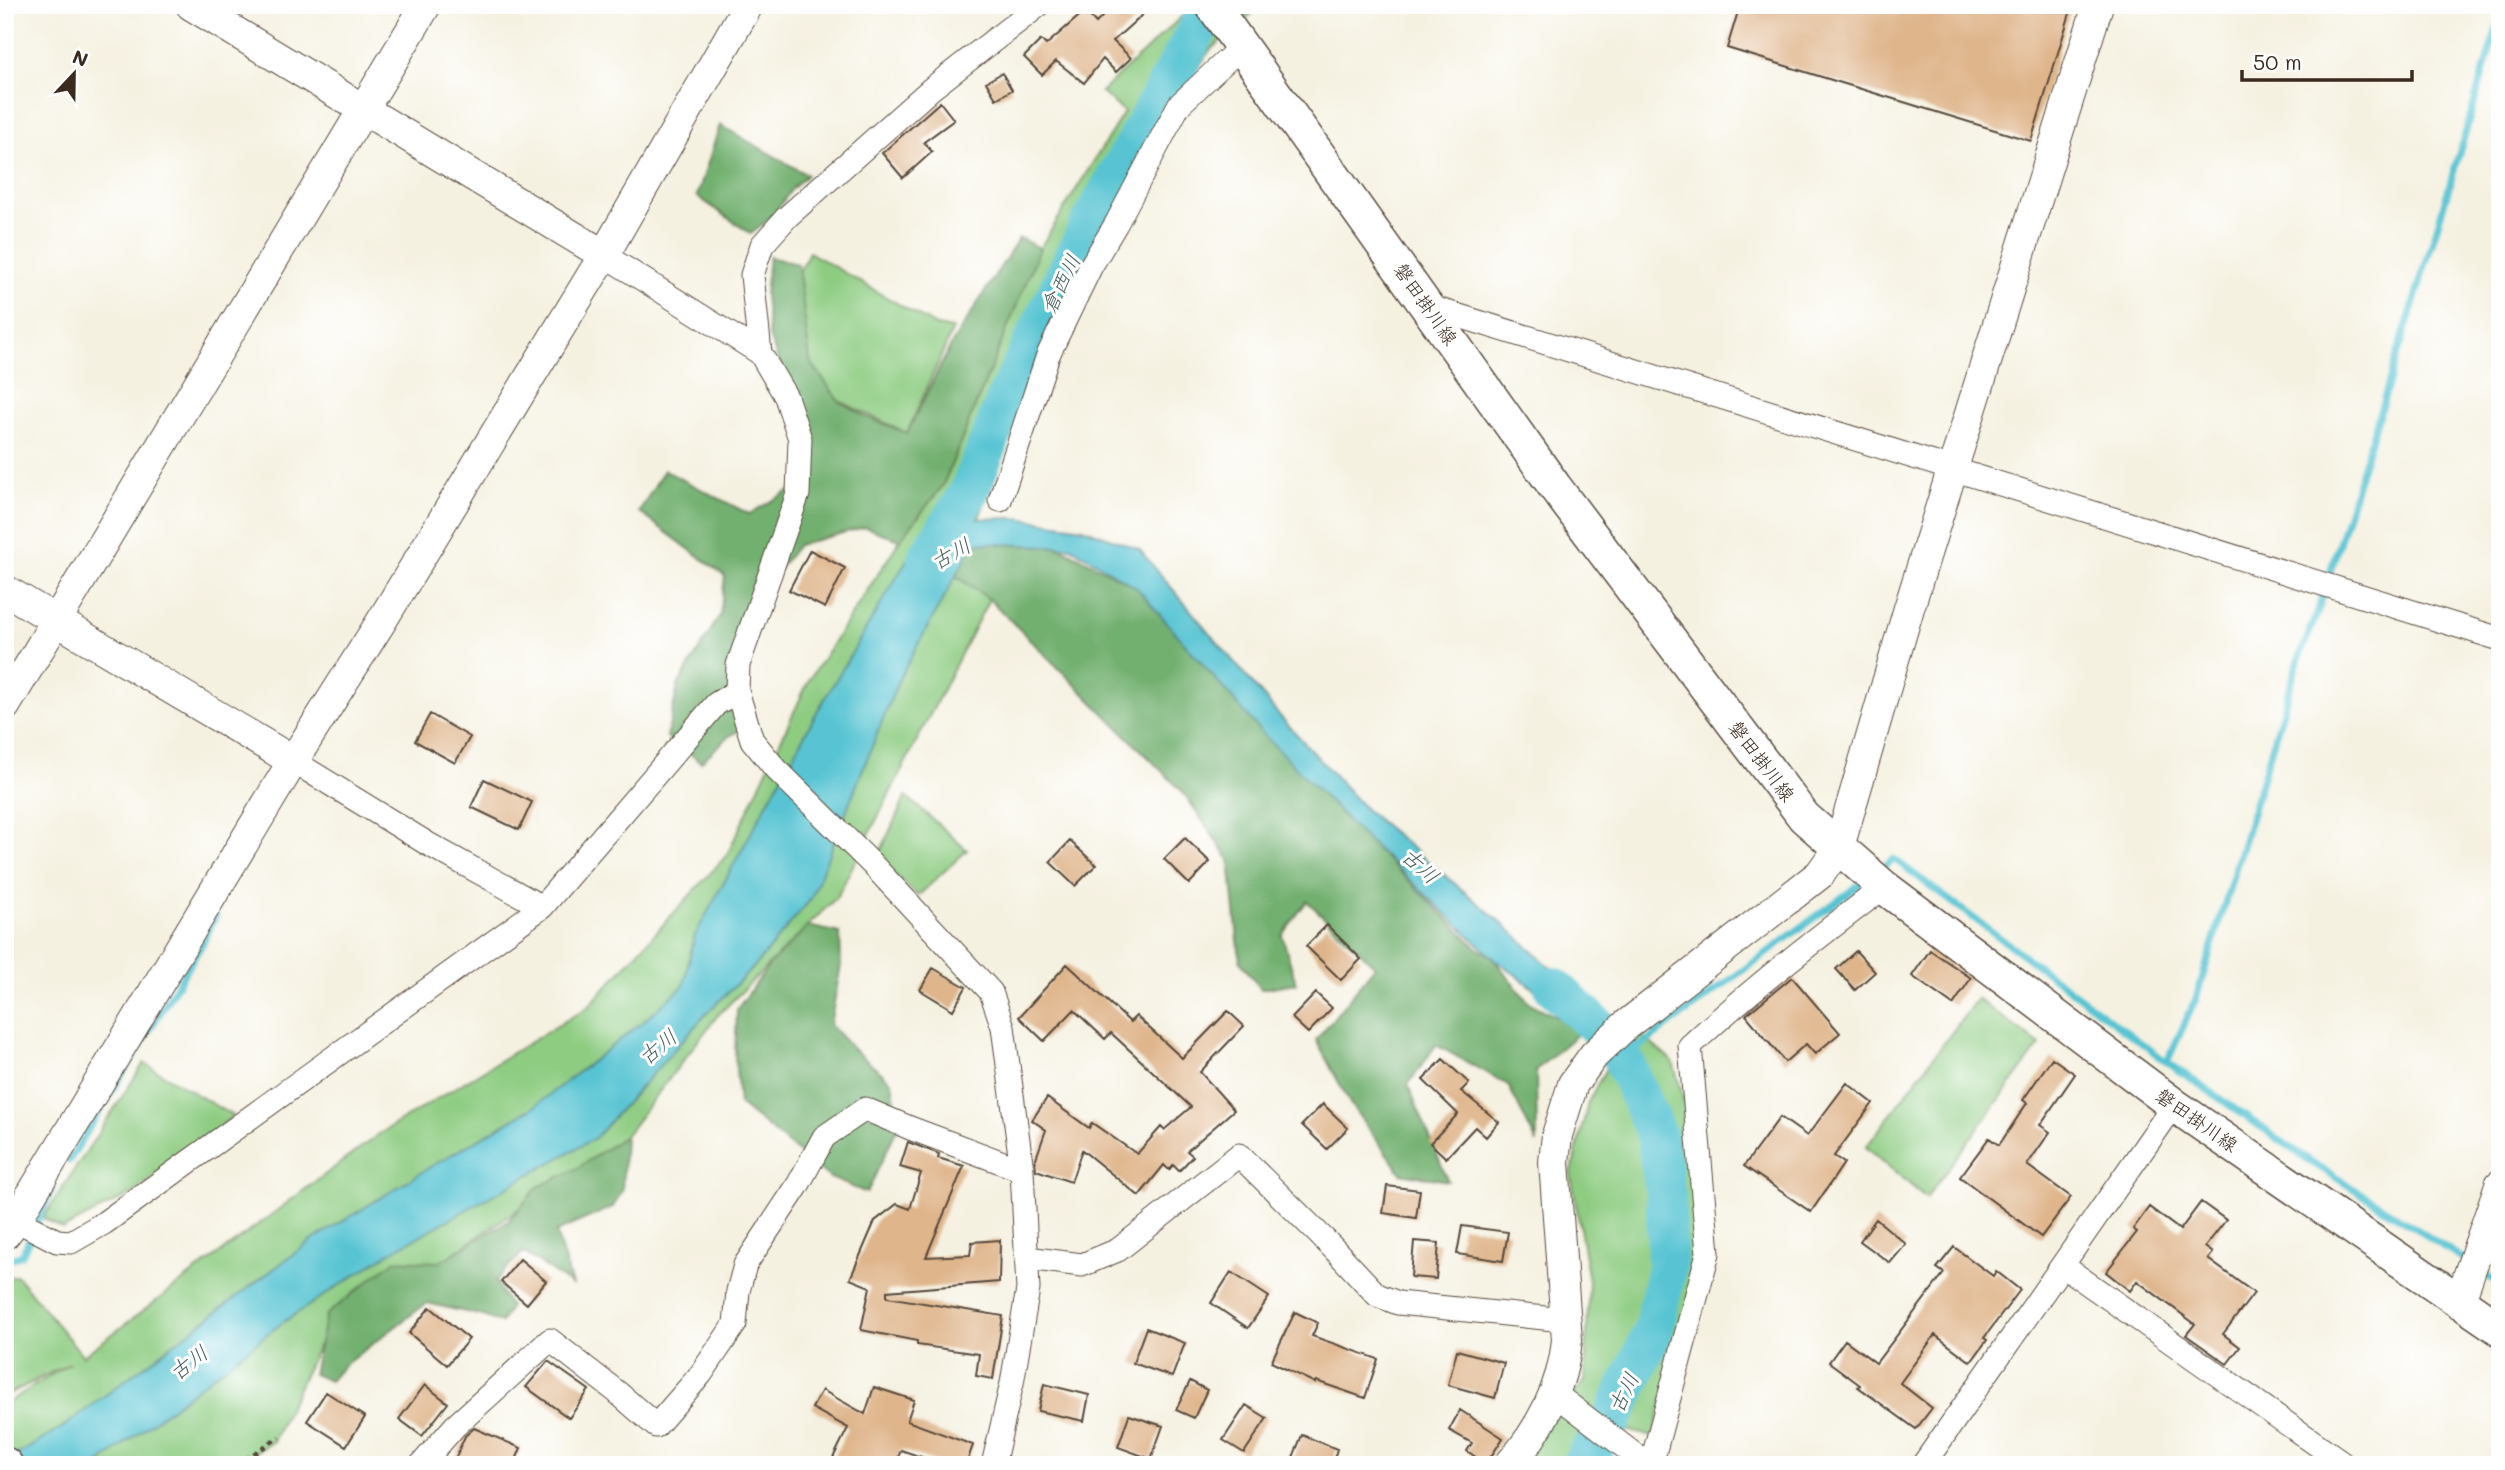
<svg xmlns="http://www.w3.org/2000/svg" width="2505" height="1470" viewBox="0 0 2505 1470" font-family="Mali,'Klee One',sans-serif">
<rect width="100%" height="100%" fill="#fff"/>
<filter id="ink" filterUnits="userSpaceOnUse"><feTurbulence type="fractalNoise" baseFrequency=".0143" numOctaves="2"/><feDisplacementMap in="SourceGraphic" scale="14" xChannelSelector="R" yChannelSelector="G"/><feConvolveMatrix kernelMatrix="1 2 1 2 8 2 1 2 1" color-interpolation-filters="sRGB"/></filter>
<filter id="wash" filterUnits="userSpaceOnUse"><feTurbulence type="fractalNoise" baseFrequency=".00686" numOctaves="4" result="noise"/><feDisplacementMap in="SourceGraphic" scale="28" xChannelSelector="R" yChannelSelector="G"/><feGaussianBlur stdDeviation="1.57" result="paint"/><feColorMatrix in="noise" values="0 0 0 0 0 0 0 0 0 0 0 0 0 0 0 0 0 1.4 0 .05"/><feComposite in="paint" operator="in"/></filter>
<g filter="url(#wash)">
<rect width="100%" height="100%" fill="#f5f1e1"/>
<path fill="#8ecc82" stroke="#647b50" stroke-width="2" d="M1194,5h68l-52,45 -50,76 -152,318 -52,132 33,23 -152,298 -119,118 -93,121 -307,210 -45,95 -37,24h-231v-61l65,-41 -65,33v-118l12,-2 66,80 296,-222 209,-127 139,-152 82,-175 91,-140 43,-55 97,-237 84,-136 -23,-20z
M809,252l127,74 17,3 -46,104 -68,-32 -29,-40 -11,-88z
M906,796l61,54 -49,46 -41,-37z
M1977,999l63,46 -114,153 -60,-51z
M1641,1035l32,27 28,98 3,83 -51,194 -33,-9 -28,37h-77l70,-84 4,-100 -18,-106 17,-73 20,-37z
M144,1063l89,53 -100,77 -70,36 -20,-11z"/>
<path fill="#72b070" stroke="#566d47" stroke-width="2" d="M720,125l87,50 -15,14 -19,26 -22,19 -54,-38z
M1019,238l21,10 -97,237 -43,55 -35,-13 -67,18 -33,42 -27,89 3,54 -12,6 -28,26 -34,-25 11,-52 42,-70 5,-39 -86,-64 25,-42 85,44 66,-38 -12,-52 -34,-87 -4,-42 4,-38 29,7 12,97 29,40 28,16 40,16 44,-88z
M974,543l86,4 90,47 182,211 145,143 14,8 37,46 54,28 -46,40 1,73 -29,-58 -72,-40 -28,40 40,96 -47,-8 -50,-68 -35,-65 59,-74 -68,-65 -25,34 14,48 -35,6 -21,-28 -10,-100 -47,-69 -194,-193 -33,-23z
M808,926l32,7 1,32 -11,60 22,23 40,34 7,42 -32,69 -37,-15 -91,-74 -4,-47 2,-48 34,-46z
M625,1136l-3,55 -9,16 -57,25 16,53 -49,-33 -28,29 15,26 -9,16 -18,-7 -56,-13 -84,63 -13,15 -17,-7 13,-59 49,-39 21,-16 43,2 69,-41 30,-34 38,-18z"/>
<path fill="#59c4d3" stroke="#4a7778" stroke-width="2" d="M949,507l19,12 49,-1 66,10 56,21 139,165 87,95 137,114 103,94 -18,12 -96,-73 -133,-125 -96,-98 -125,-145 -66,-41 -97,-4 -75,136 -88,220 -57,68 -47,46 -112,125 -206,115 -110,72 -182,140h-92v-3l58,-35 248,-186 124,-77 97,-56 107,-83 45,-39 10,-49 124,-227 96,-162z"/>
<g fill="none" stroke-linecap="round" stroke-linejoin="round">
<path stroke="#59c4d3" stroke-width="7" d="M1879,870l15,-11 273,203 143,99 155,99
M1623,1059l241,-178
M2167,1062l29,-63 102,-338 19,-47 115,-370 68,-227
M69,1161l134,-218 13,-27
M5,1261l17,-6 30,-66
M2478,1269l22,16"/>
<path stroke="#59c4d3" stroke-width="40" d="M927,559l40,-63 41,-101 79,-165 119,-216 12,-9
M1554,987l59,54 10,18 33,75 10,63 1,70 -14,65 -39,84 -33,49"/>
</g>
<g id="blocks">
<path fill="#dfb58b" d="M1114,5h39l-40,36 18,17 -15,14 -13,-13 -19,24 -28,-22 -14,14 -18,-18 17,-17 5,5 39,-34 11,12z
M1740,5h314l17,5 -40,131 -304,-93z
M1002,73l10,17 -16,9 -10,-17z
M940,102l14,18 -30,22 8,10 -29,26 -21,-25z
M810,550l35,18 -20,40 -36,-18z
M430,714l40,23 -15,26 -40,-22z
M484,779l48,23 -13,28 -48,-23z
M1185,838l25,24 -21,22 -25,-25z
M1070,841l26,24 -21,21 -25,-24z
M1327,925l34,34 -20,21 -35,-34z
M1930,950l41,28 -18,27 -41,-29z
M1856,951l19,21 -20,18 -19,-21z
M1067,964l63,58 6,-6 46,42 46,-47 16,15 -44,46 34,38 -47,41 6,5 -14,15 -6,-6 -4,5 -5,-5 -25,31 -57,-46 -11,32 -35,-12 -1,-9 11,-31 -14,-10 15,-22 42,30 3,-5 45,31 24,-27 3,3 27,-23 -80,-74 -6,6 -31,-29 -30,31 -25,-24z
M933,968l33,19 -13,23 -33,-20z
M1792,977l48,56 -25,21 -9,-10 -21,18 -39,-47z
M1316,993l16,15 -24,25 -16,-15z
M2052,1058l23,16 -35,51 10,7 -23,33 44,32 -30,40 -81,-60 29,-39 10,7 28,-42 -4,-3z
M1443,1059l26,24 -8,8 38,31 -13,15 -11,-10 -29,31 -16,-15 28,-29 -35,-34z
M1847,1083l26,20 -39,53 10,7 -33,49 -67,-46 36,-49 27,19z
M1323,1104l25,24 -21,21 -25,-24z
M908,1142l31,12 -1,4 26,8 -38,91 44,-2 2,-13 28,-2 -1,42 -112,9v6l116,19 -10,63 -17,-3 3,-22 -62,-9v-4l-56,-11 9,-43 -20,-8 25,-58 22,-17 13,5 11,-36 -21,-6z
M1387,1186l33,4 -4,28 -33,-5z
M2201,1202l25,18 -21,27 8,6 -5,6 46,34 -31,41 17,13 -13,17 -41,-29 9,-11 -58,-43 -7,10 -24,-19 31,-40 -4,-3 16,-22 31,23z
M1876,1219l30,25 -16,19 -30,-22z
M1462,1226l46,6 -5,29 -46,-7z
M1414,1241l25,2 -3,36 -25,-2z
M1954,1247l39,29 3,-5 24,19 -36,48 3,2 -16,22 -36,-27 -35,48 32,25 -16,21 -58,-42 2,-2 -31,-23 16,-22 31,23 68,-90 -7,-5z
M520,1259l26,22 -19,23 -26,-22z
M1231,1272l38,25 -21,31 -37,-25z
M430,1307l39,32 -22,26 -38,-32z
M1295,1312l23,11 -6,13 66,23 -13,39 -49,-17 -1,2 -44,-21z
M1146,1328l39,15 -13,34 -39,-14z
M1457,1350l47,13 -9,35 -47,-13z
M548,1361l41,29 -20,28 -43,-31z
M1190,1381l17,9 -13,28 -18,-8z
M1044,1384l45,11 -5,26 -46,-10z
M425,1385l23,18 -26,33 -23,-17z
M874,1387l40,13 -7,21 66,24 -7,20h-21l-44,-15 -6,15h-47l-15,-7 15,-30 -36,-20 10,-18 43,24z
M326,1392l39,25 -19,29 -39,-25z
M1246,1405l21,13 -23,35 -21,-13z
M1460,1410l43,28 -17,26 -19,-13 5,-8 -23,-13z
M1129,1415l34,11 -12,33 -33,-12z
M474,1428l47,20 -7,17h-46l-13,-6 10,-23z
M1302,1435l35,14 -5,16h-42z"/>
</g>
</g>
<g filter="url(#ink)">
<use href="#blocks" fill-opacity="0" stroke="#57483b" stroke-width="2"/>
<g fill="none" stroke-linecap="round" stroke-linejoin="round">
<g stroke="#57483b" stroke-width="25">
<path id="minor" d="M604,255l156,98
M1427,306l1073,333
M1000,500l48,-145 43,-89 25,-42 63,-119 63,-59
M293,761l135,83 114,63
M16,1220l41,21 14,1 33,-19 438,-316 174,-203 21,-13
M1027,1258l55,7 36,-15 121,-95 97,96 41,44 21,8 166,17
M2063,1266l283,199
M1554,1393l94,72
M421,1465l34,-39 95,-86 67,52 39,34 45,-52 34,-50 3,-33 7,-26 53,-80 26,-48 41,-28 45,19 112,42
M993,1465l19,-82 16,-94 -6,-119 -19,-143 -12,-35 -119,-128 -97,-96 -23,-28 -15,-49 1,-26 60,-171 2,-55 -14,-42 -26,-44 -8,-78 10,-30 25,-28 144,-128 108,-84
M1651,1465l57,-212 -18,-207c62,-58 127,-108 194,-159
M1923,1465l251,-360"/>
</g>
<g stroke="#57483b" stroke-width="32">
<path id="tertiary" d="M191,5l413,250
M5,590l288,171
M5,706l421,-701
M5,1234l11,-14 277,-459 88,-139 223,-367 144,-250
M2459,1303l41,-118
M1509,1465c31,-34 54,-79 58,-125l-13,-178 3,-27 16,-51 21,-29 32,-30 194,-151 19,-27 70,-239 189,-603"/>
</g>
<g stroke="#57483b" stroke-width="36">
<path id="secondary" d="M1212,5l343,482 249,330 80,70 290,218 326,224
M5,1464l1,1"/>
</g>
<path stroke="#57483b" stroke-width="4.5" stroke-dasharray="5 5" stroke-linecap="butt" d="M237,1465l42,-28"/>
<use href="#minor" stroke="#fff" stroke-width="23"/>
<use href="#tertiary" stroke="#fff" stroke-width="30"/>
<use href="#secondary" stroke="#fff" stroke-width="33"/>
</g>
</g>
<g text-anchor="middle" stroke-width="6" stroke-linejoin="round" paint-order="stroke">
<g font-size="19" fill="#3b2a1e" stroke="#fff">
<text transform="translate(1426 304) rotate(55)" y="7">磐田掛川線</text>
<text transform="translate(1762 761) rotate(53)" y="7">磐田掛川線</text>
<text transform="translate(2197 1120) rotate(35)" y="7">磐田掛川線</text>
</g>
<g font-size="21" font-style="italic" fill="#46605d" stroke="#fff">
<text transform="translate(1061 284) rotate(-64)" y="7">倉西川</text>
<text transform="translate(951 554) rotate(-29)" y="7">古川</text>
<text transform="translate(1420 866) rotate(42)" y="7">古川</text>
<text transform="translate(658 1047) rotate(-39)" y="7">古川</text>
<text transform="translate(189 1363) rotate(-37)" y="7">古川</text>
<text transform="translate(1624 1393) rotate(-64)" y="7">古川</text>
</g>
</g>
<rect width="2505" height="1470" fill="none" stroke="#fff" stroke-width="28"/>
<g transform="translate(74 74) rotate(22)" stroke="#ffffff" stroke-width="5" paint-order="stroke">
<path d="M0-5L12 26L0 18L-12 26Z" fill="#3b2a1e"/>
<text y="-10" font-size="19" font-weight="bold" text-anchor="middle" fill="#3b2a1e">N</text>
</g>
<path d="M2242 70v10h170v-10" fill="none" stroke="#3b2a1e" stroke-width="3.5"/>
<text x="2253" y="70" font-size="21" fill="#3b2a1e" stroke="#ffffff" stroke-width="5" paint-order="stroke">50 m</text>
</svg>
